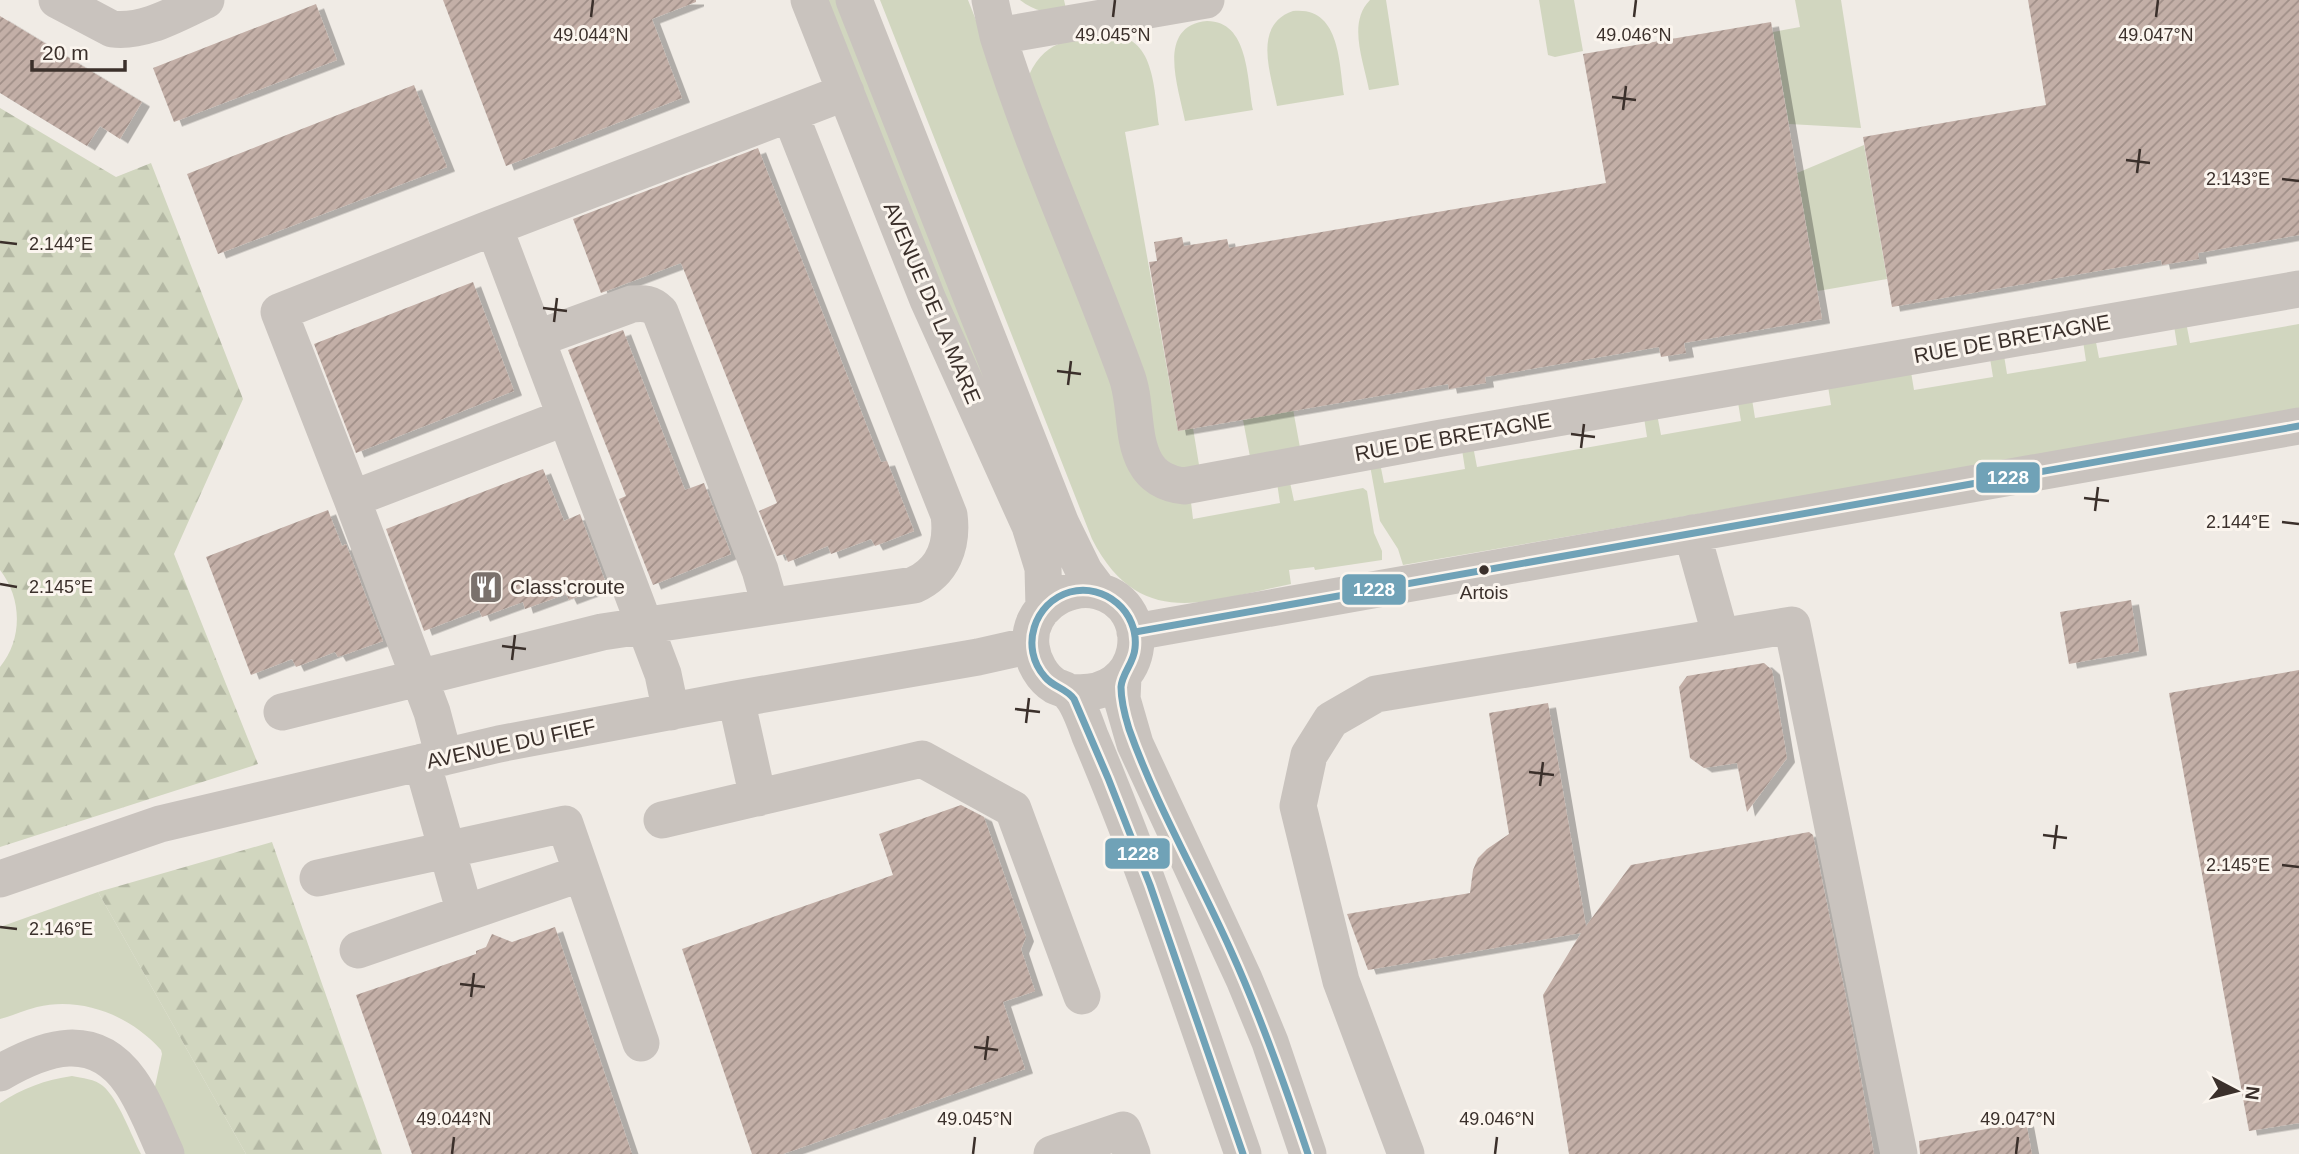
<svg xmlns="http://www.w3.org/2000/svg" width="2299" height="1154" viewBox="0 0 2299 1154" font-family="Helvetica,sans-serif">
<defs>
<pattern id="forest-firs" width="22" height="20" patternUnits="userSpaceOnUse" patternTransform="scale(1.75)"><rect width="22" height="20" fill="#d1d6bf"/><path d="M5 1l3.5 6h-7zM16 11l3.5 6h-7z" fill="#b4b8a4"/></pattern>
<pattern id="building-hatch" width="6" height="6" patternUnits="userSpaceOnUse" patternTransform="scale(1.75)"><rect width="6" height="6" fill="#c3afa7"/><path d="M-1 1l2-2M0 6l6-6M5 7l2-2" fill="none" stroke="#a08f88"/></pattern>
<filter id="shadow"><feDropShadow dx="8" dy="4.5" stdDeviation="0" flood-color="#0004"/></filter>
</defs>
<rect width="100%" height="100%" fill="#f0ebe5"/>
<path fill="#d1d6bf" d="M820,0h24l204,539z
M880,0h88l147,371 7,70 68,53 3,25 87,-16 -4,-27 12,-3 6,28 69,-13 4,3 7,42 8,18v9l-67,10 -1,-3 -25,3 2,14c-82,16 -151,49 -199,-45z
M1020,0h44l3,13c-18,0 -32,-1 -47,-13z
M1370,0h16l13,85 -30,5c-5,-28 -22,-67 1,-90z
M1539,0h35l9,51 -28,6 -7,-2z
M1795,0h46l20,128 -72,-4 -16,-92 27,-5z
M1293,11c47,-5 46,51 51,84l-67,11c-6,-32 -25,-81 16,-95z
M1207,21c42,0 40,58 46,89l-68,11c-6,-32 -30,-95 22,-100z
M1113,35c43,3 41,58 46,90l-34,7 53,299 15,-3 7,43 -17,3 -24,-20 -130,-379c19,-40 45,-34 84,-40z
M1864,145l23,134 -69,12 -21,-118z
M2185,317l5,26 109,-19v86l-896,155 -5,-16 -18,-28 -11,-61 10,-2 5,25 81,-14 -4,-26 11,-2 5,26 170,-30 -4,-26 13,-2 5,26 80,-14 -4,-25 14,-3 4,25 76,-13 -4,-25 83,-14 4,24 79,-13 -4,-25 14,-3 4,25 79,-13 -4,-27 12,-2 5,26 78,-13 -4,-26z
M1288,382l13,71 -50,9 -8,-42 7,-1z
M98,892l148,262h-63l-29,-63 8,-37 -1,-4c-30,-34 -79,-54 -124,-43 -13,3 -24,9 -37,12v-92z
M72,1076c10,2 23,3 31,10 16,14 28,49 38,68h-141v-51c23,-15 45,-23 72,-27z"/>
<path fill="url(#forest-firs)" d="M0,108l116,69 35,-14 92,236 -69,155 84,210 -258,83v-180c23,-28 22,-69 0,-97z
M272,842l110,312h-136l-148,-262z"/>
<path fill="url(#building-hatch)" filter="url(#shadow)" d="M443,0h253v2l-44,17 30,79 -176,68z
M2028,0h271v235l-101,18 1,6 -37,6 -1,-5 -269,47 -29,-170 183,-32z
M316,4l21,56 -163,62 -21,-54z
M0,16l142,86 -22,37 -20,-13 -13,20 -87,-53z
M1771,22l51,297 -138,24 2,10 -25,4 -2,-10 -174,30 1,6 -37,6 -1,-5 -270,47 -29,-169 8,-1 -3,-19 28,-5 2,9 43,-7 2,9 377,-65 -23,-129z
M414,85l33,82 -229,87 -31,-80z
M758,148l123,314 6,-1 27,70 -39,15 -4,-7 -40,15 -3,-8 -40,16 -3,-8 -8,2 -18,-45 18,-8 -96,-240 -80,30 -28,-74z
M473,282l41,109 -158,62 -42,-109z
M623,330l62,160 19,-7 27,71 -78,31 -34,-86 7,-3 -58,-146z
M543,469l21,52 16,-7 27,72 -38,14 -3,-6 -41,15 -2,-7 -41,15 -3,-7 -55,21 -38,-102z
M328,510l14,36 4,-2 37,97 -45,16 -3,-5 -39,15 -4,-8 -41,16 -45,-118z
M2131,600l8,51 -70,13 -9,-52z
M1764,663l8,7 15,88 -40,54 -10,-49 -33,5 -14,-10 -11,-71 8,-11z
M2299,670v453l-50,8 -80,-438z
M1548,703l38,223 45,-61 178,-33 4,3 40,197 21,122h-305l-26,-159 38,-62 -213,37 -21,-56 123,-21 3,-23 5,-12 9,-9 22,-15 -20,-121z
M961,805l23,12 42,120 -5,12 14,42 -32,11 22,67 -242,85h-31l-70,-205 211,-74 -14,-41z
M555,927l77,227h-220l-56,-159 120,-41v-3l10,-4 6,-13 20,8z
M2026,1122l6,32h-112l-1,-13z"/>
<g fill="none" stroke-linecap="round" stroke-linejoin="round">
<path stroke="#c9c3be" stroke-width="37" d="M57,0l55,29c33,4 65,-16 94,-29
M809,0l119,300 102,226 13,42 1,40
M854,0l207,524 23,47 15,20
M990,0l8,36 208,-36
M998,36c36,115 87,225 128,338 11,28 5,62 19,88 8,15 22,22 39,24l252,-47 863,-150
M536,339l96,-35c12,-1 19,-1 28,8l100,258 6,21 1,15
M352,499l-73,-187 215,-85
M1692,533l29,104
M1135,632l1164,-206
M1123,676l-1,23 13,45 109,235 26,63 38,112
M1069,692c78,10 88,-86 29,-101 -34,-8 -71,19 -67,55 2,16 11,32 24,40 4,2 11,3 14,7 10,10 16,30 21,43 58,137 104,278 153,418
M736,699l22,99
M282,712l320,-80 312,-47c29,-13 39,-40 35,-70l-159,-401
M671,712l-8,-38 -169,-447 352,-135
M444,757l-12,-45 -80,-213 214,-82
M422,762l43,151
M662,820l260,-61 91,50 69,187
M318,878l247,-54 76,219
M0,879l160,-55 339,-80 237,-45 242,-42 53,-12
M358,950l224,-77
M0,1073c45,-26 94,-43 130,8 15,21 25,49 36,73
M1052,1154l71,-24 9,24
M1406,1154l-65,-173 -43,-175 11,-51 22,-35 45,-26 416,-69 107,529"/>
<g stroke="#fbf5ee" stroke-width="12">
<path id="bus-1" d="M1135,632l1164,-206
M1243,1154l-93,-269 -42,-107 -34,-79c-8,-11 -21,-12 -29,-22 -26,-29 -11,-75 25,-85 35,-9 69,20 65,56 -1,15 -13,25 -14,39 0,14 4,29 8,42 27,76 69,148 102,222 30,66 54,134 77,203"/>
</g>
<use href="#bus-1" stroke="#70a2b7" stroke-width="7"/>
</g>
<path fill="none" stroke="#3b302b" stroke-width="2.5" d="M591,17l2,-17M1113,17l2,-17M1634,17l2,-17M2156,17l2,-17M1612,97l24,3M1623,110l3,-24M2126,160l24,3M2137,173l3,-24M2282,179l17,2M0,242l17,2M543,308l24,3M554,322l3,-24M1057,371l24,3M1068,385l3,-24M1571,434l24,3M1581,448l3,-24M2084,498l25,3M2095,511l3,-24M2282,522l17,2M0,584l17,3M502,646l24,3M512,660l3,-25M1015,709l25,3M1026,723l3,-25M1529,772l25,3M1540,786l3,-24M2043,835l24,3M2054,849l3,-24M2282,865l17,2M0,927l17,2M460,984l25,3M471,997l3,-24M974,1047l24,3M985,1060l3,-24M452,1154l2,-17M973,1154l2,-17M1495,1154l2,-17M2016,1154l2,-17"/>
<defs>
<g id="restaurant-square" transform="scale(1.75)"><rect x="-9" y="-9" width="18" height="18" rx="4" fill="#7a716c" stroke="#fbf5ee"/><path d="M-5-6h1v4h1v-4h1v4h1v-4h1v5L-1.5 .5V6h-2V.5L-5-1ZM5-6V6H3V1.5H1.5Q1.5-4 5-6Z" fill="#fff"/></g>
</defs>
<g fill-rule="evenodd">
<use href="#restaurant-square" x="486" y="587"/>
</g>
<circle fill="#3b302b" stroke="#fbf5ee" stroke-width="2.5" cx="1484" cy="570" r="6"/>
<g text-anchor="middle" stroke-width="6" stroke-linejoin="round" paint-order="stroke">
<g font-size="19" fill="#3b302b" stroke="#fbf5ee">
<text x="1484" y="599">Artois</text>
</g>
<g font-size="21" fill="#3b302b" stroke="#fbf5ee">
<text transform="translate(932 303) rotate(67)" y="7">AVENUE DE LA MARE</text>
<text transform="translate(2012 339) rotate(-10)" y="7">RUE DE BRETAGNE</text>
<text transform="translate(1453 437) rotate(-10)" y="7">RUE DE BRETAGNE</text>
<text transform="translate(511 744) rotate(-12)" y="7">AVENUE DU FIEF</text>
</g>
<g font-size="21" fill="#3b302b" stroke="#fbf5ee" text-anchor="start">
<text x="510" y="594">Class'croute</text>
</g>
</g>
<g font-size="18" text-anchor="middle" fill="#3b302b" stroke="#fbf5ee" stroke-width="6" stroke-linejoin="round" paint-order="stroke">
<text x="591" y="41">49.044°N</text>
<text x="1113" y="41">49.045°N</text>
<text x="1634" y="41">49.046°N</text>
<text x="2156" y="41">49.047°N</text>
<text x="2238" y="185">2.143°E</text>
<text x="61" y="250">2.144°E</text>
<text x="2238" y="528">2.144°E</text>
<text x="61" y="593">2.145°E</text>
<text x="2238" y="871">2.145°E</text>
<text x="61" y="935">2.146°E</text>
<text x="454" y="1125">49.044°N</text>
<text x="975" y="1125">49.045°N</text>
<text x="1497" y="1125">49.046°N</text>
<text x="2018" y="1125">49.047°N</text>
</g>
<g stroke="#fbf5ee" stroke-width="2.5">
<rect x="1975" y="461" width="66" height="33" rx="7" fill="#70a2b7"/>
<rect x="1341" y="573" width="66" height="33" rx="7" fill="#70a2b7"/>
<rect x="1104" y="837" width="67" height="33" rx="7" fill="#70a2b7"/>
</g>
<g font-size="19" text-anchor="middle" font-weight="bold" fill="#fff">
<text x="2008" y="484">1228</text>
<text x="1374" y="596">1228</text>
<text x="1138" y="860">1228</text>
</g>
<g transform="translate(2236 1091) rotate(97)" stroke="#fbf5ee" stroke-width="5" paint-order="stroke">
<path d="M0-5L12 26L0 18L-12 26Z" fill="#3b302b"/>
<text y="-10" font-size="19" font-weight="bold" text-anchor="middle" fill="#3b302b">N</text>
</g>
<path d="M32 60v10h93v-10" fill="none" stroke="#3b302b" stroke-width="3.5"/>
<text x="42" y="60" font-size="21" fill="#3b302b" stroke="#fbf5ee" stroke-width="5" paint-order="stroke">20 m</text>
</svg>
